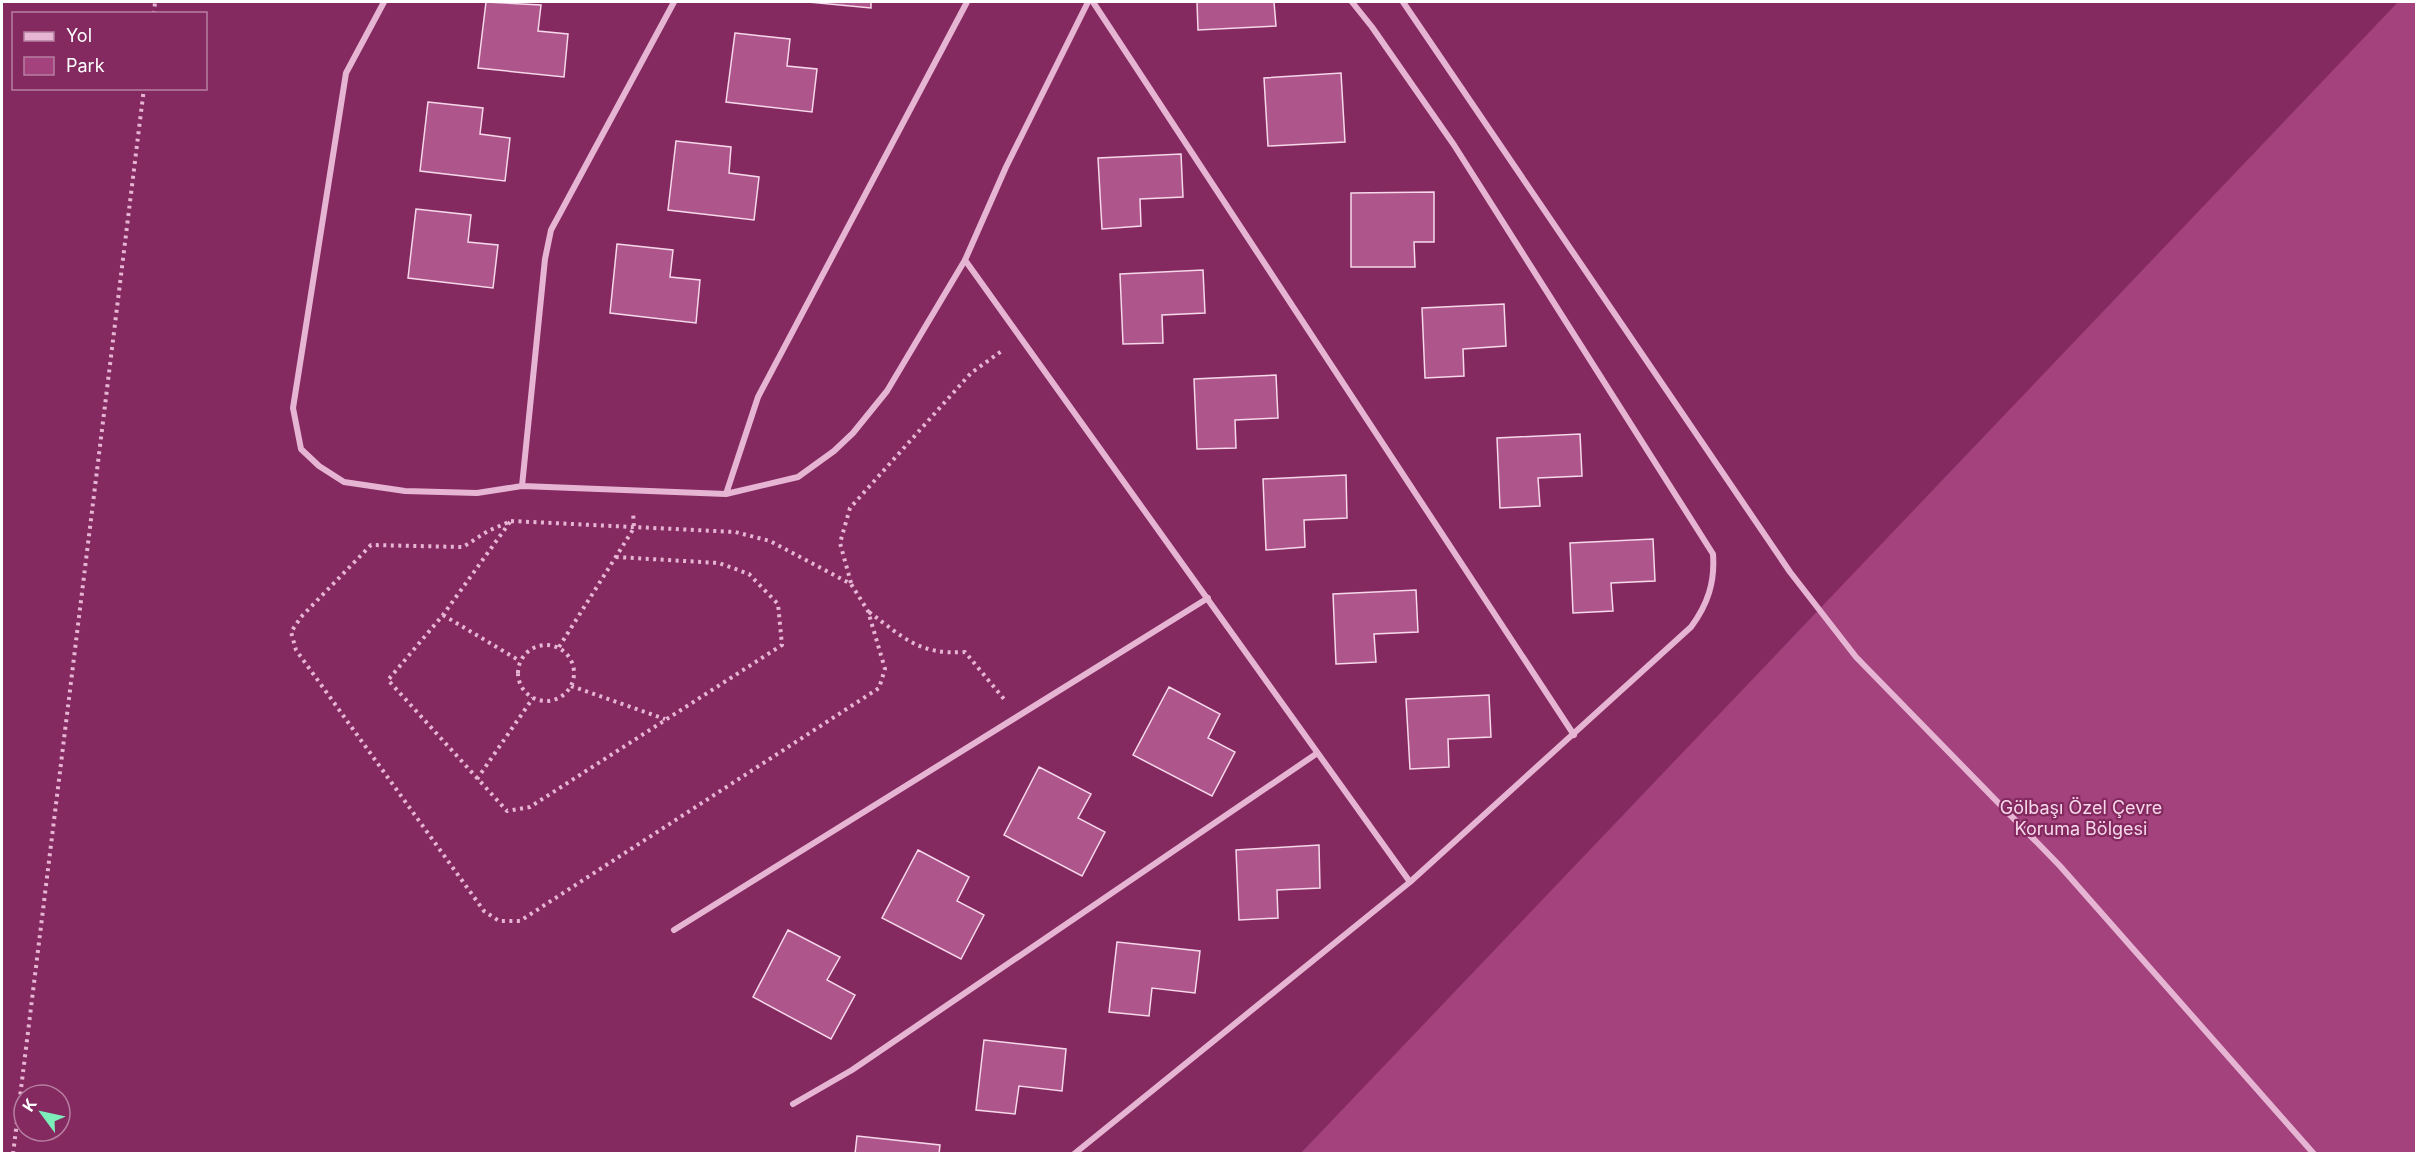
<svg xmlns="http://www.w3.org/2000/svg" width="2418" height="1155" viewBox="0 0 2418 1155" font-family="Inter,sans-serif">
<rect width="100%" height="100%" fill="#852a60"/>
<path fill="#a3427d" d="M2398,2h18v1151l-1116,1z"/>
<path fill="#ae568c" stroke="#f6d8ea" stroke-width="1.5" d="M486,2l55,3 -3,26 30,3 -4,43 -86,-9z
M808,2h63v6z
M1197,2h77l2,24 -78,4z
M735,33l55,6 -3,27 30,3 -5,43 -86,-10z
M1341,73l4,69 -77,4 -4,-68z
M428,102l55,6 -3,26 30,4 -5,43 -85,-10z
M676,141l55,6 -2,26 30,4 -5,43 -86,-10z
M1181,154l2,43 -43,2 1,27 -39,3 -4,-71z
M1434,192v50h-20l1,25h-64v-74z
M416,209l55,6 -3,27 30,3 -5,43 -85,-10z
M617,244l56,6 -3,27 30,3 -4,43 -86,-10z
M1203,270l2,43 -43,2 1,28 -40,1 -3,-70z
M1504,304l2,42 -43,3 1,27 -39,2 -3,-70z
M1276,375l2,43 -43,2 1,28 -39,1 -3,-70z
M1580,434l2,42 -44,2 2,28 -40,2 -3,-70z
M1346,475l1,43 -43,2 1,27 -39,3 -3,-71z
M1653,539l2,42 -44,2 2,28 -40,2 -3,-70z
M1416,590l2,42 -44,2 2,28 -40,2 -3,-70z
M1169,687l51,27 -12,24 27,14 -23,44 -79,-41z
M1489,695l2,42 -43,2 1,28 -39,2 -4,-70z
M1039,767l52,27 -13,24 27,14 -23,44 -78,-41z
M1319,845l1,43 -43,2 1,28 -39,2 -3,-70z
M918,850l51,27 -12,24 27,14 -23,44 -79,-41z
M788,930l52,27 -13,23 28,15 -24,44 -78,-42z
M1117,942l83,9 -5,42 -43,-5 -3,28 -40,-4z
M984,1040l82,9 -4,42 -43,-5 -4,28 -39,-4z
M857,1136l83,9 -1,9h-84z"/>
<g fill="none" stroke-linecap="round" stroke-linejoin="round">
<path stroke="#e7b5d4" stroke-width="4" stroke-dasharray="3 4.5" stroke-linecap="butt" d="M154,14l1,-12
M511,521l224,11 35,9 81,43 17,27 17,58 -6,19 -359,233h-21l-15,-10 -188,-261 -5,-18 10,-15 70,-72 92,2 25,-16z
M510,522l-67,93 -55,65 119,131 23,-4 252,-162 -4,-41 -29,-30 -30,-11 -103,-6
M851,583l-11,-40 10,-35 121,-135 32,-23
M869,612c35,26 50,43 96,40l39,47
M443,615l77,46
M518 673a28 28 0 1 1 56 0a28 28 0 1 1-56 0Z
M559,647l75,-119 -1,-16
M571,686l94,33
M477,779l56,-81
M13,1154l131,-1066"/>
<path stroke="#e7b5d4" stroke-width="6" d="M384,2l-38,71 -53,335 8,41 18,17 25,16 61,9 72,2 45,-7 204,8 72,-17 36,-26 19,-18 34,-42 78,-131 41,-93 82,-165
M1093,2l481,733
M1403,2l387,570 66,85 204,209 254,288
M965,260l445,622
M522,486l23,-227 6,-29 123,-228
M726,494l32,-97 209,-395
M674,930l534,-332
M793,1104l59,-34 464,-316
M1074,1154l336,-272 281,-255c17,-23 24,-45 22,-73l-259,-409 -82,-118 -20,-25"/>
</g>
<g text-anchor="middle" stroke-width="4.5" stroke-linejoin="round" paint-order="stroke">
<g font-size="18" fill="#f6d8ea" stroke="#852a60">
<text x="2081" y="814">Gölbaşı Özel Çevre<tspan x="2081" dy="21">Koruma Bölgesi</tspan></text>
</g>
</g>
<rect width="2418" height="1155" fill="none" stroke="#ffffff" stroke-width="6"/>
<rect x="12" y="12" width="195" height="78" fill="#852a60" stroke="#b67fa0" stroke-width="1.5"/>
<rect x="24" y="32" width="30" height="9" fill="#e7b5d4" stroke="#b67fa0" stroke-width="1.5"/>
<text x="66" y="42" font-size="18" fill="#ffffff">Yol</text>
<rect x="24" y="57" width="30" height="18" fill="#a3427d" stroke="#b67fa0" stroke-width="1.5"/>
<text x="66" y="72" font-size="18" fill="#ffffff">Park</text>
<g transform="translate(42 1113) rotate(303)"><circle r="28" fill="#852a60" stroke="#b67fa0" stroke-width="1.5"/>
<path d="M0-4.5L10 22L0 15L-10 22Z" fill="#7dedba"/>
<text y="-9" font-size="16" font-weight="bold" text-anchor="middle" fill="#ffffff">K</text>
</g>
</svg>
